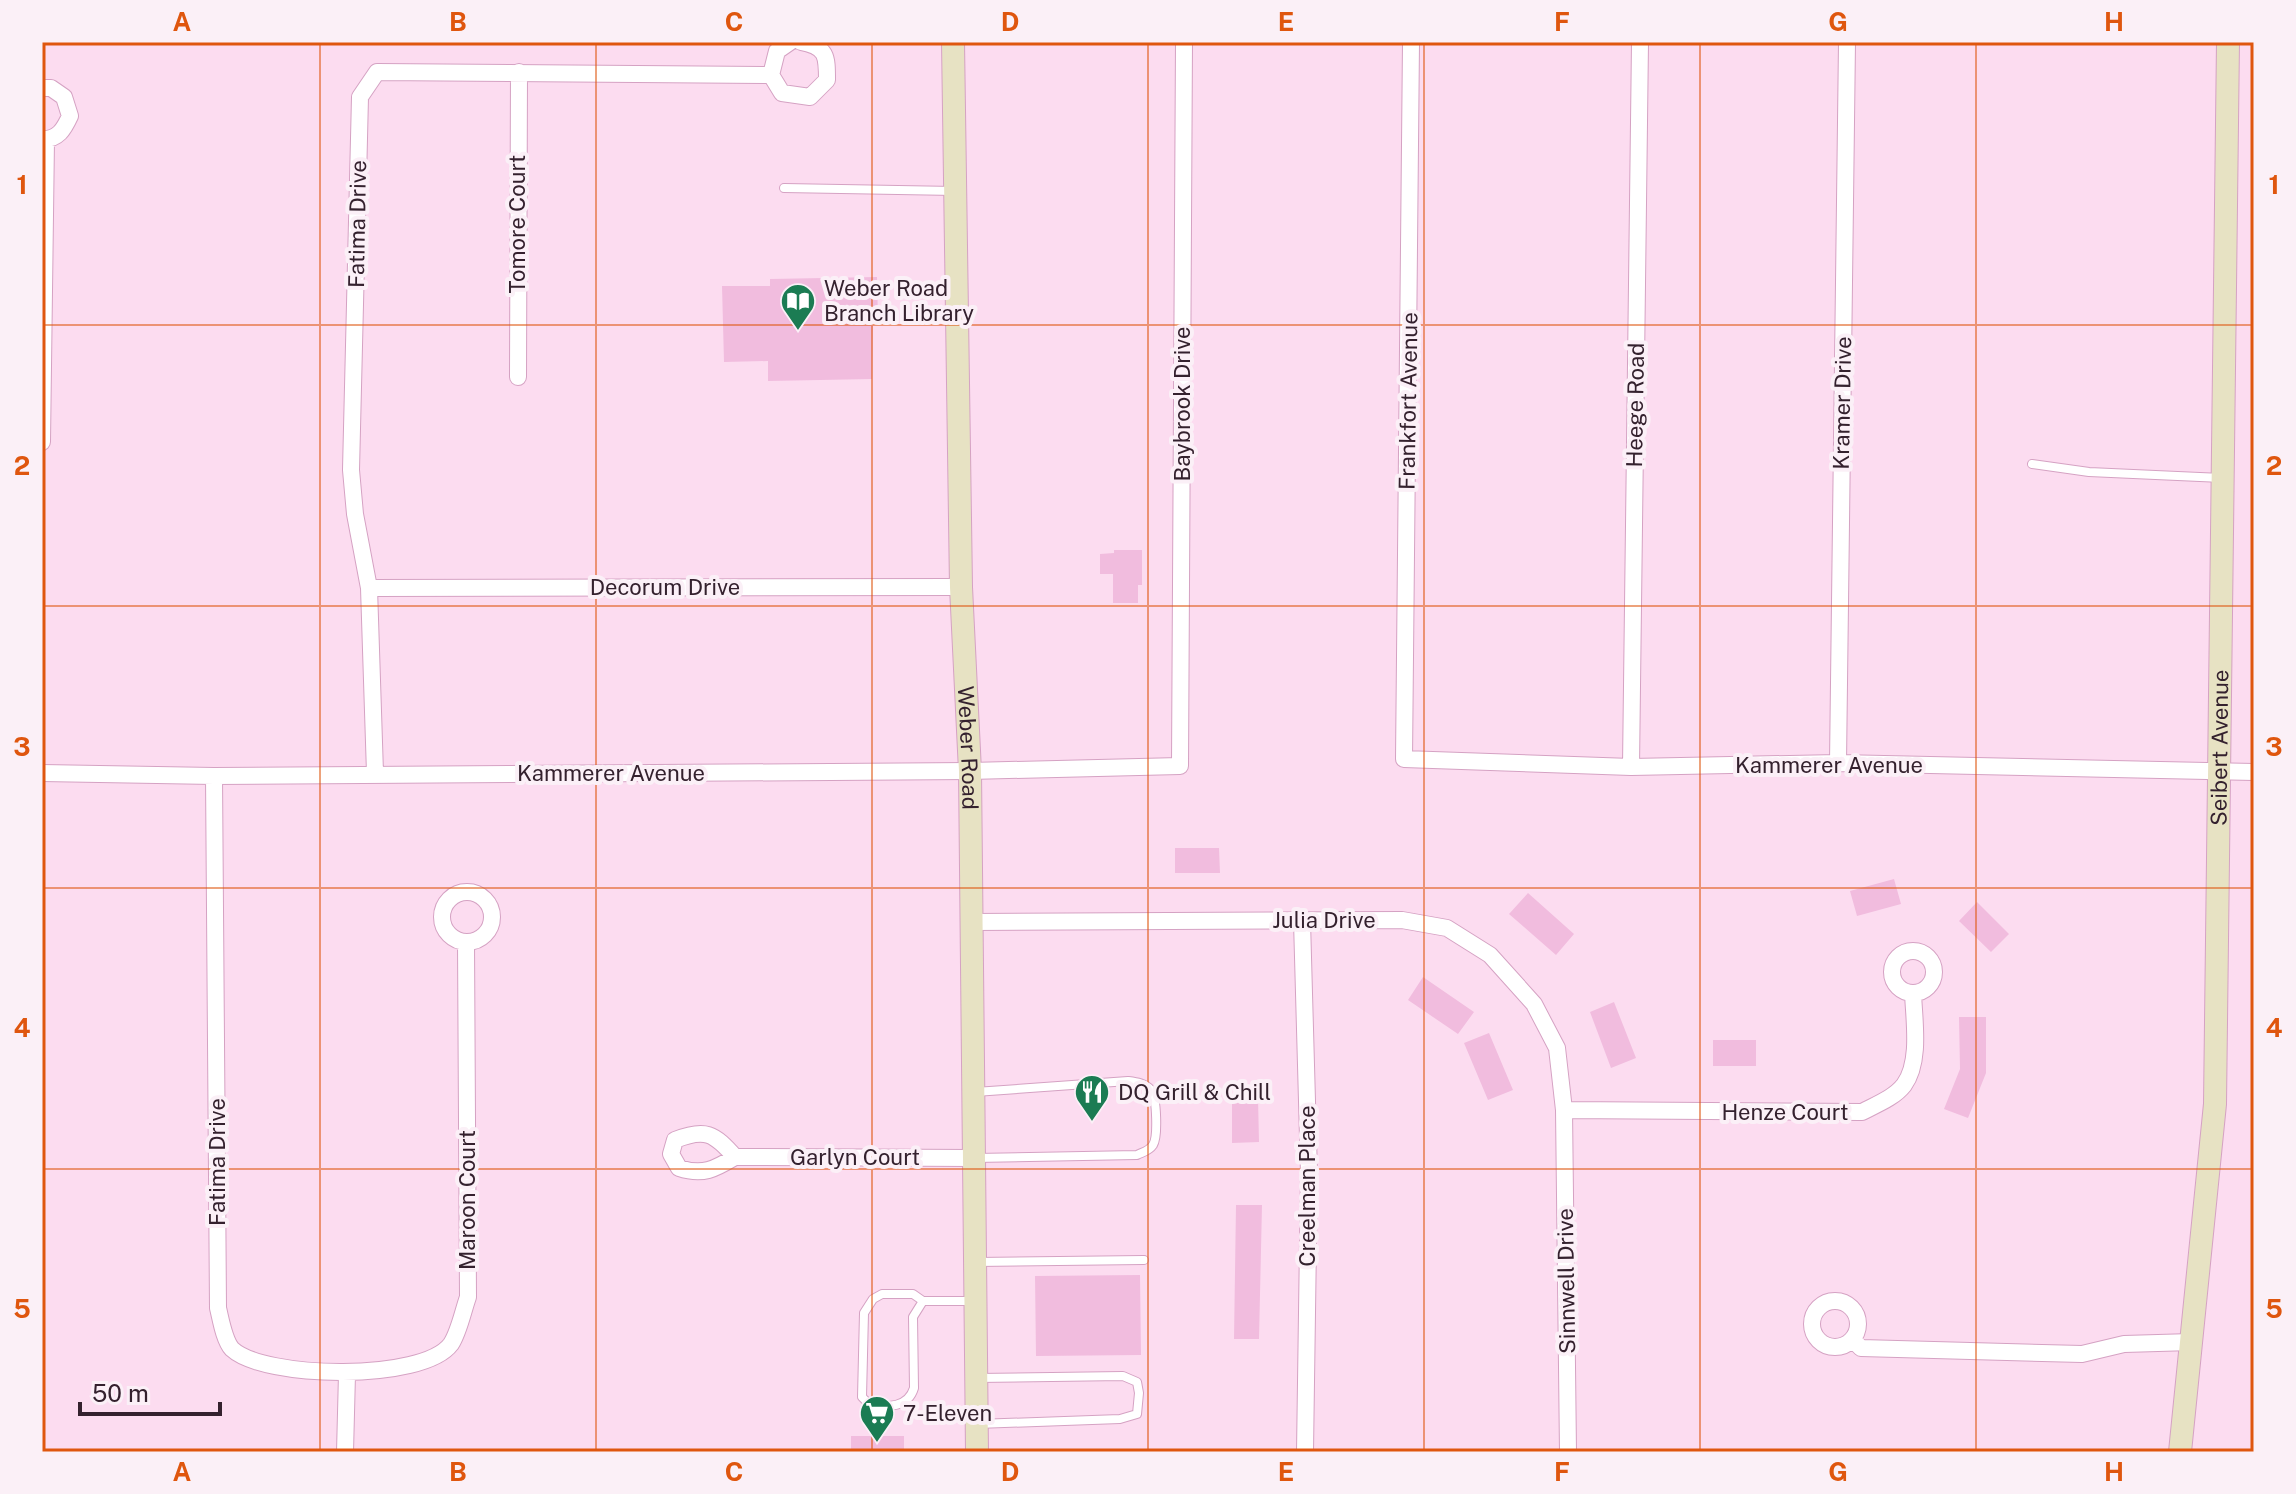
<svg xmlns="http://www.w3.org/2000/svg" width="2296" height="1494" viewBox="0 0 2296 1494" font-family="'Public Sans',sans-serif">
<rect width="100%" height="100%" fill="#fcdcf0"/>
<path fill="#f1bcde" d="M877,277l1,43h-5l-1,59 -104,2v-20l-44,1 -2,-76h48v-7z
M1114,550h28v35h-4v18h-25v-29h-13v-20l14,-1z
M1175,848h44l1,25h-45z
M1894,879l7,25 -44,12 -7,-25z
M1528,893l46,41 -18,21 -47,-41z
M1977,902l32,32 -18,18 -32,-31z
M1423,977l51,35 -16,22 -50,-34z
M1614,1002l22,56 -25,10 -21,-56z
M1959,1017h27v56l-18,45 -24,-9 16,-40z
M1489,1033l24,57 -25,10 -24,-57z
M1713,1040h43v26h-43z
M1258,1098l1,44 -27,1v-44z
M1236,1205h26l-3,134h-25z
M1140,1275l1,80 -105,1 -1,-80z
M851,1436h53v16h-53z"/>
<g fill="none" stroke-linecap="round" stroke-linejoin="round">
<g stroke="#d5a2c3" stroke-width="10">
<path id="lane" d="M784,188l171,3
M2032,464l57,8 133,6
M975,1158l162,-3c6,-3 12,-4 16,-10 5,-8 4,-47 -2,-55 -6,-7 -15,-8 -23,-9l-153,11
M976,1262l168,-2
M923,1301l-10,16 1,71c-6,20 -26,19 -44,17l-8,-8 2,-84 9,-14 9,-5h31l10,7h52
M977,1424l143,-5 17,-5 2,-21 -2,-11 -14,-6 -146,2"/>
</g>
<g stroke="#d5a2c3" stroke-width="18">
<path id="street" d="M790,42l-13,9 -6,24 11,18 28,4 17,-17c0,-24 0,-33 -26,-38
M1411,42l-7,717 227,8 207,-4 416,9
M42,88h9l13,9 6,19c-6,13 -12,24 -28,23
M518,377l1,-305
M42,442l4,-302
M369,588l592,-1
M1838,763l9,-721
M1631,767l9,-725
M42,773l172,3 756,-5 210,-5 4,-724
M375,773l-6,-185 -14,-74 -4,-44 9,-373 17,-25 394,3
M214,776l4,532c3,12 6,32 14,41 32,30 191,33 219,-5 8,-12 12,-33 17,-47l-2,-354
M442 917a25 25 0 1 1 50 0a25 25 0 1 1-50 0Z
M1302,921l7,252 -4,279
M972,922l430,-2 45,8 43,27 44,49 23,44 7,62 4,342
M1892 972a21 21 0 1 1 42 0a21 21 0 1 1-42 0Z
M1564,1110l298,2c13,-7 32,-14 42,-27 17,-23 10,-65 9,-92
M735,1157c-20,12 -32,19 -56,11l-8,-14 4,-14c30,-12 39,-7 60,17l239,1
M1812 1324a23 23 0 1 1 46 0a23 23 0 1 1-46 0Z
M1853,1340l8,8 221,6 42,-10 68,-2
M345,1452l2,-78"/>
</g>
<g stroke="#d5a2c3" stroke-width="24">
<g id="secondary">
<path id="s1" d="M953,42l8,545 9,184 7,681"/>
<path id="s2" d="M2180,1452l35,-348 13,-1062"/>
</g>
</g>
<use href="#lane" stroke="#fff" stroke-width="8"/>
<use href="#street" stroke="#fff" stroke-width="16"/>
<use href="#secondary" stroke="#e7e2c3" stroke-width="22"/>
</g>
<path fill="none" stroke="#df560e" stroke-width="2" stroke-opacity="0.55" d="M320,42v1410M596,42v1410M872,42v1410M1148,42v1410M1424,42v1410M1700,42v1410M1976,42v1410M42,325h2212M42,606h2212M42,888h2212M42,1169h2212"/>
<defs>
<g id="library-pin" transform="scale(1.8)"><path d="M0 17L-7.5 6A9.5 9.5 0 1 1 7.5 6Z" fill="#1b7c53" stroke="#fbf0f7"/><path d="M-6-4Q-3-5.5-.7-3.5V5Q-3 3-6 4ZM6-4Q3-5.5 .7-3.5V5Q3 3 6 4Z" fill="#fff"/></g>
<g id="restaurant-pin" transform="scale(1.8)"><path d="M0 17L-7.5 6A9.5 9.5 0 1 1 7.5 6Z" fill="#1b7c53" stroke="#fbf0f7"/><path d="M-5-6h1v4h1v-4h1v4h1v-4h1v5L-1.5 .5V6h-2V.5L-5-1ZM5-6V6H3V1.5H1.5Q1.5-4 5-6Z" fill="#fff"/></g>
<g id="supermarket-pin" transform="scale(1.8)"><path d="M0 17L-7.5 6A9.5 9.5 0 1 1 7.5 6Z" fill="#1b7c53" stroke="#fbf0f7"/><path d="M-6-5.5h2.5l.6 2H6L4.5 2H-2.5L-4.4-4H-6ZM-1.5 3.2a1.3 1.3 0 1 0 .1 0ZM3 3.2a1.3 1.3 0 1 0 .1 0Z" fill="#fff"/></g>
</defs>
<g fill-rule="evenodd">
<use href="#library-pin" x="798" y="301"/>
<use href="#restaurant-pin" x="1092" y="1092"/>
<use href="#supermarket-pin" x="877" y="1413"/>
</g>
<g text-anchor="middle" stroke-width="8" stroke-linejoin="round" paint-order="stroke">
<g font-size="22" fill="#34212e" stroke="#fbf0f7">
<text transform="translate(357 224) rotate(-89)" y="8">Fatima Drive</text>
<text transform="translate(517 224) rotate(-90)" y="8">Tomore Court</text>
<text transform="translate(1408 401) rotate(-89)" y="8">Frankfort Avenue</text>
<text transform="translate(1842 403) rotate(-89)" y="8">Kramer Drive</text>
<text transform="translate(1182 404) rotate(-90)" y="8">Baybrook Drive</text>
<text transform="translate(1635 405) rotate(-89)" y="8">Heege Road</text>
<text x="665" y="595">Decorum Drive</text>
<text dy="8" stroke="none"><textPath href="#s1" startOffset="706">Weber Road</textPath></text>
<text dy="8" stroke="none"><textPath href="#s2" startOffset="706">Seibert Avenue</textPath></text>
<text x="1829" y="773">Kammerer Avenue</text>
<text x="611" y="781">Kammerer Avenue</text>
<text x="1324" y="928">Julia Drive</text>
<text x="1785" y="1120">Henze Court</text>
<text x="855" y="1165">Garlyn Court</text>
<text transform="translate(217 1162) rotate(-90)" y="8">Fatima Drive</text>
<text transform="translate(1307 1186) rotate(-90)" y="8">Creelman Place</text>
<text transform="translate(467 1200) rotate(-90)" y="8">Maroon Court</text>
<text transform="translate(1566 1281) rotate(-91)" y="8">Sinnwell Drive</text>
</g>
<g font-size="22" fill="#34212e" stroke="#fbf0f7" text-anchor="start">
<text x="824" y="296">Weber Road<tspan x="824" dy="25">Branch Library</tspan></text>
<text x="1118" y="1100">DQ Grill &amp; Chill</text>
<text x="903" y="1421">7-Eleven</text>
</g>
</g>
<rect width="2296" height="1494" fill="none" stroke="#fbf0f7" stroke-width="88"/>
<path d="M80 1402v12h140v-12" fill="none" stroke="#34212e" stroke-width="4"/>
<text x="92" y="1402" font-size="24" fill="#34212e" stroke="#fbf0f7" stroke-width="6" paint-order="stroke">50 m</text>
<rect x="44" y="44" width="2208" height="1406" fill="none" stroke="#df560e" stroke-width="3"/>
<g font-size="26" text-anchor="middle" font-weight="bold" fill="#df560e">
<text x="182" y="31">A</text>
<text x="458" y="31">B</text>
<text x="734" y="31">C</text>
<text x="1010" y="31">D</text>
<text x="1286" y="31">E</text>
<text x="1562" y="31">F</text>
<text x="1838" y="31">G</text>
<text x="2114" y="31">H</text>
<text x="22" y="194">1</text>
<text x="2274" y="194">1</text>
<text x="22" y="475">2</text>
<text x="2274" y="475">2</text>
<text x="22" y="756">3</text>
<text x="2274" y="756">3</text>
<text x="22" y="1037">4</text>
<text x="2274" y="1037">4</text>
<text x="22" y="1318">5</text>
<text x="2274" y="1318">5</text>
<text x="182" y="1481">A</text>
<text x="458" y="1481">B</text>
<text x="734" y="1481">C</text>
<text x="1010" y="1481">D</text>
<text x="1286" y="1481">E</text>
<text x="1562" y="1481">F</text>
<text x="1838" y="1481">G</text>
<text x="2114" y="1481">H</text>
</g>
</svg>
